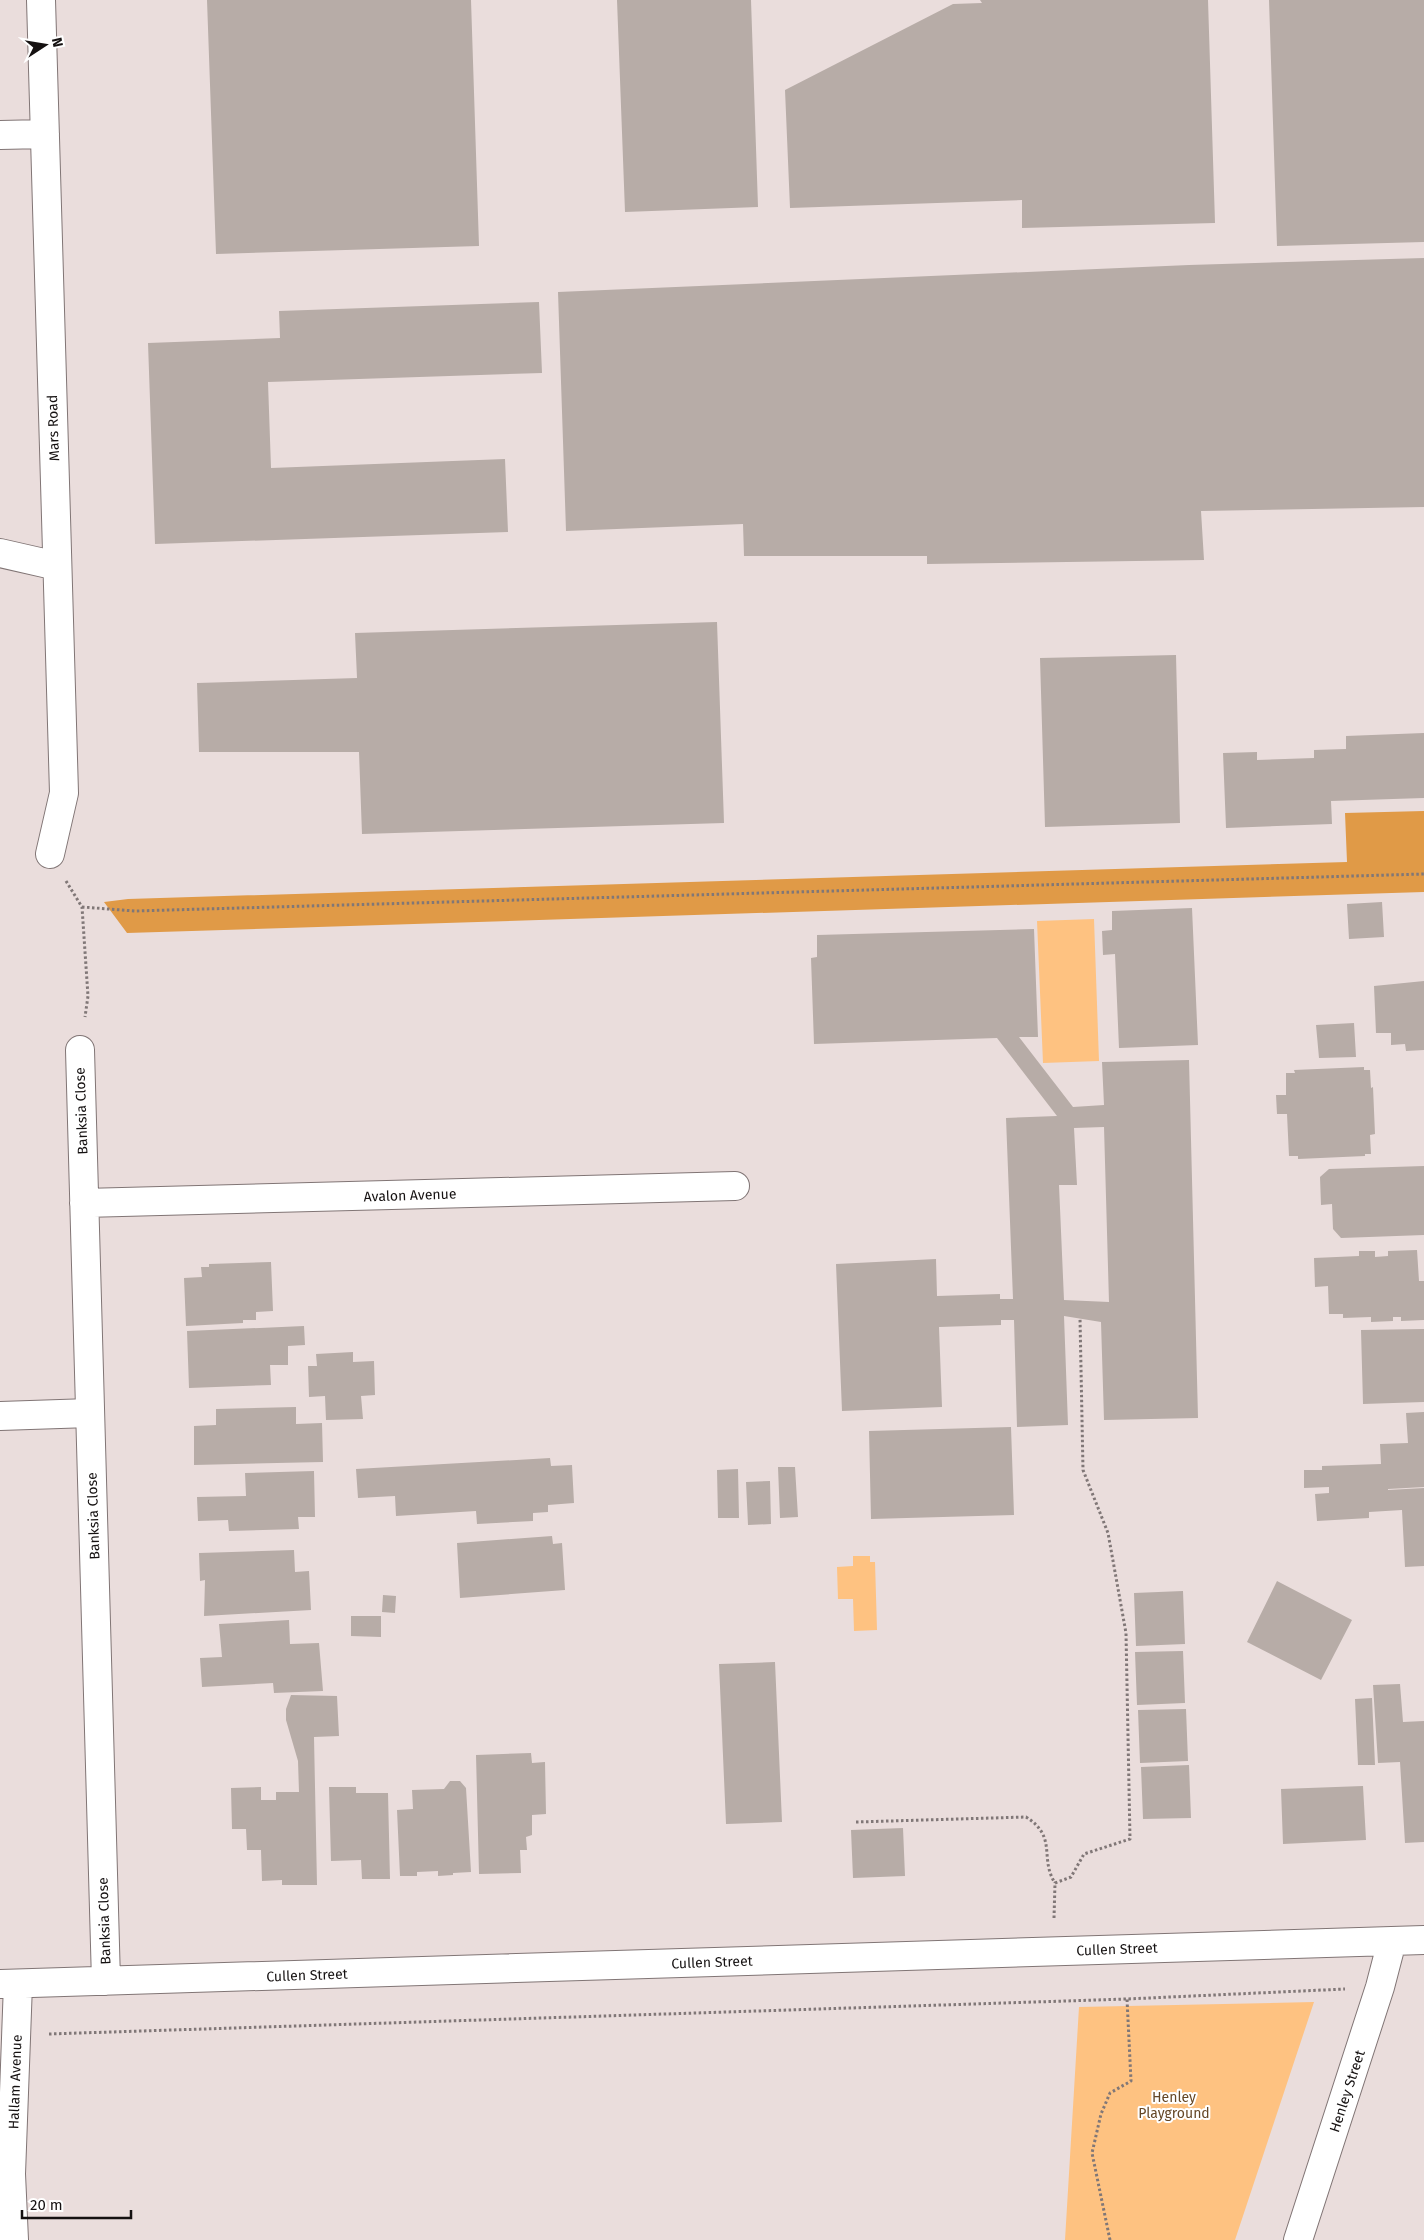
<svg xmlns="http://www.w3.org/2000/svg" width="1424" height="2240" viewBox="0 0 1424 2240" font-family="'Fira Sans',sans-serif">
<rect width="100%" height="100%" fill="#eadddc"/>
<path fill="#fec281" d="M1094,919l5,142 -56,2 -6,-142z
M853,1556h17v6h5l2,68 -23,1 -1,-32h-15l-1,-32 16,-1z
M1314,2002l-79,238h-170l14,-233z"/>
<path fill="#e09a47" d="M1424,811v81l-1297,41 -23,-31 24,-3 1219,-37 -2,-49z"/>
<path fill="#b7aca7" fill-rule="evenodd" d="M207,0h264l8,246 -263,8z
M617,0h134l7,207 -133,5z
M980,0h228l7,223 -193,5v-28l-232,8 -5,-118 168,-86 29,-1z
M1269,0h155v242l-147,4z
M1424,258v249l-223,4 3,49 -277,4v-8h-183l-1,-32 -177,7 -8,-239 631,-27z
M539,302l3,71 -274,9 3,86 234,-9 3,73 -353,12 -7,-201 132,-5 -1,-27z
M717,622l7,201 -362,11 -3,-82h-160l-2,-69 160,-5 -2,-45z
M1176,655l4,168 -135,4 -5,-169z
M1424,733v65l-93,3 1,23 -106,4 -3,-75 34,-1v8l57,-2v-8l32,-1v-13z
M1382,902l2,35 -35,2 -2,-35z
M1192,908l6,137 -79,3 -4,-94 -12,1 -1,-24 10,-1v-19z
M1034,929l4,108h-19l54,70 31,-2 -2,-43 87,-2 9,358 -94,2 -3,-98 -37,-6 4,109 -51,2 -3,-107h-13v5l-62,2 3,80 -100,4 -6,-147 100,-5 1,37 63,-2v5h13l-7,-181 51,-2 -60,-78 -183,6 -3,-86 6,-1v-22zM1104,1127l5,175 -45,-2 -5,-115h18l-3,-57z
M1424,981v69l-18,1 -1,-7 -14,1v-12h-15l-2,-47z
M1354,1023l2,34 -37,1 -3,-33z
M1364,1067v3h6l1,18 2,-1 2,47 -5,1 1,19h-6v2l-67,3v-3h-9l-2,-42h-10l-1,-19h10v-22h9l-1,-3z
M1424,1166v69l-83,3 -8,-9 -1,-25 -11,1 -1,-28 9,-8z
M1417,1250l2,31h5v39l-23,1v-4h-8v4l-22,1v-5l-28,1v-4h-14l-1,-28 -13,1 -1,-29 45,-2v-5h16v6l13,-1v-5z
M271,1262l2,49 -17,1v8h-13v3l-57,3 -2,-48 18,-1 -1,-10h8v-3z
M304,1326l1,19 -17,1v19h-18l1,20 -82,3 -2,-57z
M1424,1329v73l-61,2 -2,-74z
M353,1352v10l21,-1 1,34 -14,1 2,23 -37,1 -1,-24 -16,1 -1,-31h9l-1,-12z
M296,1407v17l26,-1 1,39 -129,3v-39l22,-1v-16z
M1424,1412v75l-36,2v1l36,-2v78l-19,1 -3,-57 -33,2v6l-52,3 -2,-27 14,-1v-6l-25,1v-18h18v-4l59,-2 -1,-20 28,-1 -2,-30z
M1011,1427l3,88 -143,4 -2,-88z
M550,1458l1,8 21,-1 2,38 -26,2v7l-15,1v8l-56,3 -1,-13 -80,5 -1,-20 -37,2 -2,-29z
M778,1467h17l3,50 -18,1z
M738,1469l1,49h-21l-1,-48z
M314,1471l1,46h-17l1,12 -70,2 -1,-11 -30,1 -1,-24 49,-1 -1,-23z
M770,1481l1,43 -23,1 -2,-43z
M552,1536l1,8 9,-1 3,47 -105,8 -3,-55z
M294,1550l1,22 14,-1 2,39 -107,6 1,-36 -5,1 -1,-28z
M1277,1581l75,39 -31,60 -74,-38z
M1183,1591l2,53 -49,2 -2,-53z
M383,1595l13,1 -1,17 -13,-1z
M351,1616h30v21l-30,-1z
M289,1620l1,24 29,-1 4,48 -49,2 -1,-10 -71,4 -2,-29 22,-1 -3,-33z
M1183,1651l2,52 -48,2 -2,-53z
M775,1662l7,160 -56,2 -7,-160z
M1400,1684l3,38 21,-1v121l-19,1 -5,-81 -22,1 -5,-78z
M291,1695l46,1 2,40 -25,1 3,148h-35v-5l-20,1 -1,-31h-14l-1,-21h-14l-1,-41 30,-1v13h15v-8h23l-1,-31 -12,-41v-11z
M1372,1698l3,67h-17l-3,-66z
M1186,1709l2,52 -48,2 -2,-53z
M531,1753l1,10 13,-1 1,52 -14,1v20l-6,2 1,13h-7l1,23 -42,1 -3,-119z
M1189,1765l2,53 -48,1 -2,-52z
M450,1781h10l6,7 5,84 -18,1v2l-15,1v-5l-21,1v4h-17l-3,-66 16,-1 -1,-19 32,-1z
M1363,1786l3,54 -83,4 -2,-55z
M329,1787h27v6h32l2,86h-28l-1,-19 -30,1z
M903,1828l2,48 -52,2 -2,-48z"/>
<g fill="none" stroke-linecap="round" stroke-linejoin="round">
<g stroke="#817575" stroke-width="30">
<path id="minor" d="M41,0l23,793 -14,61
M0,135l45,-1
M0,553l57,13
M80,1050l26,931
M84,1203l651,-17
M0,1416l90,-3
M0,1984l1424,-44
M14,2240l-3,-66 7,-190
M1298,2240l82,-253 12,-46"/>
</g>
<path stroke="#807777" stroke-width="3" stroke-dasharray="2.5 2.5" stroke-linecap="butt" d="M66,881l16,26 6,89 -3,21
M82,907l53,4 1289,-37
M856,1822l170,-5c32,20 13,41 29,66
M1054,1918l1,-35 16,-6 13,-23 46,-15 -4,-206 -18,-100 -25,-63 -3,-152
M49,2034l1078,-35 218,-10
M1110,2240l-18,-87 9,-39 9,-21 21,-12 -4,-82"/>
<use href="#minor" stroke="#fff" stroke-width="28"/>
</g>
<g text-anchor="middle" stroke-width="4" stroke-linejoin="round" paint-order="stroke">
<g font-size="14" fill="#151111" stroke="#fff">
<text transform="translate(53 428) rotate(-92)" y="5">Mars Road</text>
<text transform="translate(81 1111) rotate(-92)" y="5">Banksia Close</text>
<text transform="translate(410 1195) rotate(-2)" y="5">Avalon Avenue</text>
<text transform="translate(93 1516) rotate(-92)" y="5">Banksia Close</text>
<text transform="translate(104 1921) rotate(-92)" y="5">Banksia Close</text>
<text transform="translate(1117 1949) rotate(-2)" y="5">Cullen Street</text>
<text transform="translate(712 1962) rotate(-2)" y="5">Cullen Street</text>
<text transform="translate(307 1975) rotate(-2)" y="5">Cullen Street</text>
<text transform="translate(15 2082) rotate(-88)" y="5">Hallam Avenue</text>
<text transform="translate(1347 2091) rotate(-72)" y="5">Henley Street</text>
</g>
<g font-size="14" fill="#654726" stroke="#fff">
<text x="1174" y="2102">Henley<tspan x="1174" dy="16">Playground</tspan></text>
</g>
</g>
<g transform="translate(45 45) rotate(78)" stroke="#ffffff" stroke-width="4" paint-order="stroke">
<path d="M0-4L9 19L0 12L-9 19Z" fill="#151111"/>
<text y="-8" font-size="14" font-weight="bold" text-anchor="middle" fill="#151111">N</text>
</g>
<path d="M22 2210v8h109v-8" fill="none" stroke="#151111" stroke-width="2.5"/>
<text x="30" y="2210" font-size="15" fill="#151111" stroke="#ffffff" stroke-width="4" paint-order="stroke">20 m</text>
</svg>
